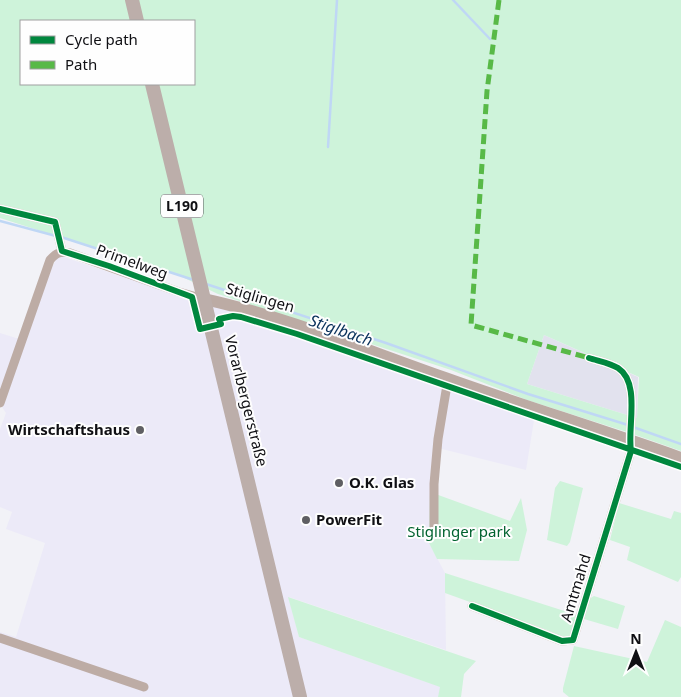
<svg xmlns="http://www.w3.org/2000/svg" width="681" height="697" viewBox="0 0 681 697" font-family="'Noto Sans',sans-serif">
<rect width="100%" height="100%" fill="#f2f2f7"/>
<path fill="#eceaf8" d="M58,255l130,44 47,10 300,105 -9,56 -92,-23 -5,96 16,30 1,77 -157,-53 10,40 142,50 -3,10h-438v-65l16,5 29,-94 -39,-14 6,-17 -12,-5v-78l6,-16 -6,-9v-71l16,5h10l20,-57z"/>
<path fill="#e2e2ee" d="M544,335l94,42 -1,41 -110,-34z"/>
<path fill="#cef3da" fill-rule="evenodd" d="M0,0h681v451l-51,-18 -103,-33 -76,-30 -233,-76 -42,-20 -176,-56zM21,21h173v63h-173zM544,335l95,42 -2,41 -110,-34z
M560,481l23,7 -13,54 -3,4 -20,-6 8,-52z
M430,492l80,29 11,-23 6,32 -8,31 -82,-2 -8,-16z
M619,503l52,16 3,-8 7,2v64l-3,5 -51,-22 3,-13 -20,-7z
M445,573l132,42 -8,22h-6l-16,-7 -102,-37z
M594,596l31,10 -7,23 -34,-10 -1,-2 6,-18z
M288,597l188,64 -12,13 -3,23h-23l2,-10 -141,-50z
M665,620l16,7v70h-112l-6,-5v-4l11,-42 73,16z"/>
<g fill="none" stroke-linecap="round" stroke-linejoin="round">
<path stroke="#bfd7f5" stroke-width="2.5" d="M453,0l37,39
M328,147l9,-147
M0,221l56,15
M61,237l133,43
M206,284l180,59 142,51 100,31
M633,427l48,17"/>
<path stroke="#bdaca5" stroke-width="9" d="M0,209l55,13 7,29
M0,403l50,-143c6,-7 10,-9 20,-7l109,39 25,7
M434,529v-45l4,-45 10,-60
M472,606l90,35 11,-1 58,-189c-4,-23 10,-68 -13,-83 -8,-5 -20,-7 -29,-10
M0,638l144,49"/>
<path stroke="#bcaba4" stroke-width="12" d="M204,299c82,18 161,51 241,79 78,28 158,52 236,80"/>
<path stroke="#bcaeaa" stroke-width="14" d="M132,0l5,21
M152,84l148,613"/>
<path stroke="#58b947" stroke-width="5" stroke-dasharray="10 5" stroke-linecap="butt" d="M499,0l-12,91 -16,234 118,33"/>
<g stroke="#fefefe" stroke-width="9">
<path id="cycleway" d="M0,209l55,13 7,29 47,15 83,31 8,32 21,-5 -2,-5 14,-3 8,1 56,17 384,133
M472,606l90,35 11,-1 58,-189c-4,-23 10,-68 -13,-83 -8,-5 -20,-7 -29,-10"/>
</g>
<use href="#cycleway" stroke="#00873e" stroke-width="6"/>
</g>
<g fill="#5f5f63" stroke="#fefefe" stroke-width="2">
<circle cx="140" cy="430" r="5"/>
<circle cx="339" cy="483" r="5"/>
<circle cx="306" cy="520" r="5"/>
</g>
<g text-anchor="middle" stroke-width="4" stroke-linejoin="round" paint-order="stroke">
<rect fill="#fefefe" stroke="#57575a" stroke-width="1" x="161" y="194.5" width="42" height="23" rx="4"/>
<g font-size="14" font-weight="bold" fill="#101014">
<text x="182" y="211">L190</text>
</g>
<g font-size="15" fill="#101014" stroke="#fefefe">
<text transform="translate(132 262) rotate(20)" y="5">Primelweg</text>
<text transform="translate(260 298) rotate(16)" y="5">Stiglingen</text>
<text transform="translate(246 401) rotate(76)" y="5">Vorarlbergerstraße</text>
<text transform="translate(576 588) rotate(-73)" y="5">Amtmahd</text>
</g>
<g font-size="15" font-weight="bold" fill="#101014" stroke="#fefefe" text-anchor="start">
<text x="130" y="435" text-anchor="end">Wirtschaftshaus</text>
<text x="349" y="488">O.K. Glas</text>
<text x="316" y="525">PowerFit</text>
</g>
<g font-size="15" fill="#00622f" stroke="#fefefe">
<text x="459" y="537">Stiglinger park</text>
</g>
<g font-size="16" font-style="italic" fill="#09315b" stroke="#fefefe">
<text transform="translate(341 330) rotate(19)" y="6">Stiglbach</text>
</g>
</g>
<rect x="20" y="20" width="175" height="65" fill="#fefefe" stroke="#9f9fa0"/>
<rect x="30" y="36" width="25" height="8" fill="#00873e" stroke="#9f9fa0"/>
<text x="65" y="45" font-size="15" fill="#101014">Cycle path</text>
<rect x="30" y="61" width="25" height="8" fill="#58b947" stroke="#9f9fa0"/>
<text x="65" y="70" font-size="15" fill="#101014">Path</text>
<g transform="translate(636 652)" stroke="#fefefe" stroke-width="4" paint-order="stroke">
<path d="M0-4L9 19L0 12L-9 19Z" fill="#101014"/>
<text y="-8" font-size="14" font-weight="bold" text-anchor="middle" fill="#101014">N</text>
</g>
</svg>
